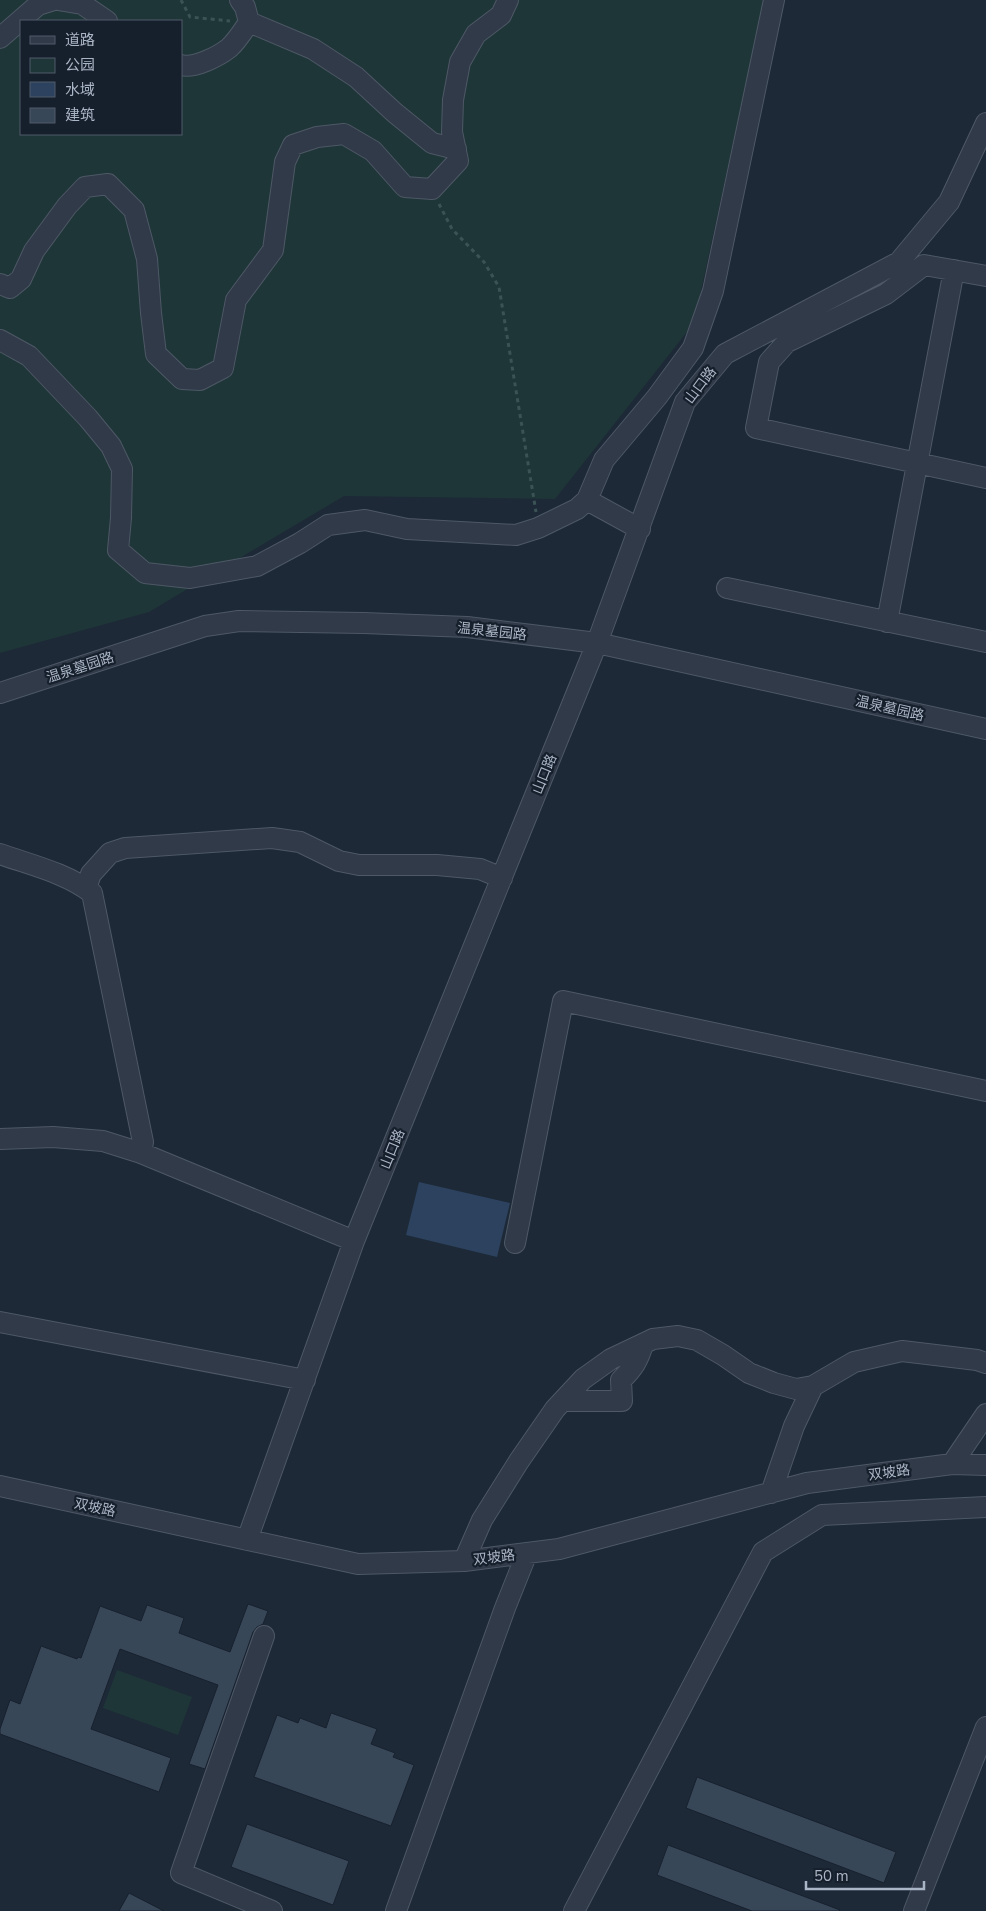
<svg xmlns="http://www.w3.org/2000/svg" width="986" height="1911" viewBox="0 0 986 1911" font-family="'Nunito Sans','Noto Sans SC',sans-serif">
<rect width="100%" height="100%" fill="#1d2937"/>
<path fill="#1f3638" fill-rule="evenodd" d="M0,0h764l-70,323 -139,176 -211,-3 -195,116 -149,41zM21,21h160v113h-160z
M117,1670l75,27 -14,38 -75,-27z"/>
<path fill="#2c425e" d="M419,1182l91,21 -13,54 -91,-22z"/>
<path fill="#384758" stroke="#18212e" d="M248,1604l20,7 -5,13 -6,3 -4,5 -48,137 -16,-5 29,-79 -98,-36 -29,80 80,29 -12,34 -159,-58v-5l10,-29 10,4 21,-58 36,13 1,-2 3,1 19,-52 41,15 6,-16 37,13 -5,15 51,19z
M331,1713l46,16 -6,15 24,9 -2,4 21,8 -23,61 -137,-49 23,-62 21,8 2,-5 26,10z
M697,1777l199,75 -12,31 -198,-75z
M247,1824l102,37 -16,44 -102,-38z
M668,1845l172,65 -1,1h-87l-95,-36z
M129,1893l35,18h-45z"/>
<g fill="none" stroke-linecap="round" stroke-linejoin="round">
<g stroke="#4e5866" stroke-width="22">
<path id="minor" d="M58,0l24,4 25,17
M240,0l5,7 4,15
M249,22l64,27 43,28 39,36 37,30 24,6
M0,38l38,-33 16,-5
M181,65c13,4 38,-9 48,-17 8,-7 14,-17 20,-26
M986,276l-62,-11 -38,29 -99,48 -18,20 -13,66 230,50
M0,284l10,4 11,-9 13,-28 33,-45 18,-19 23,-3 26,26 13,49 4,54 5,41 26,25 18,1 23,-12 13,-68 37,-50 12,-88 8,-17 24,-8 27,-3 29,17 32,36 27,2 26,-28 -6,-29 1,-32 7,-38 16,-28 25,-19 7,-15
M0,340l29,16 59,62 23,28 11,23 -1,49 -3,32 27,23 45,5 67,-12 43,-23 28,-18 37,-5 42,9 109,6 22,-7 39,-19 10,-9 17,-40 53,-63 36,-49 20,-57 61,-291
M587,500l53,29
M727,588l259,54
M887,622l67,-352
M0,693l205,-67 34,-5 125,2 103,4 130,16 389,86
M0,854c31,11 66,19 92,39l51,249 -2,11
M86,888l5,-14 19,-21 15,-5 147,-10 28,4 39,19 20,4h78l43,4 22,9
M0,1139l53,-2 50,4 38,12 213,88
M515,1243l48,-242 423,90
M0,1322l305,58
M563,1401h59l-1,-21c12,-11 18,-21 22,-36
M952,1464l34,-50
M0,1486l358,78 106,-3 95,-12 248,-66 145,-19 34,1
M771,1493l23,-67 19,-40
M247,1540l107,-299 243,-598 88,-241 40,-48 174,-92 50,-60 37,-79
M464,1561l18,-41 37,-59 36,-52 28,-30 28,-20 42,-20 25,-3 19,4 26,15 26,18 25,10 22,6 17,-3 41,-24 48,-11 75,9 9,3
M264,1636l-83,237 91,38
M396,1911l109,-303 22,-55
M574,1911l189,-359 59,-37 164,-8
M914,1911l72,-184"/>
</g>
<path stroke="#3c5356" stroke-width="3" stroke-dasharray="4 4" stroke-linecap="butt" d="M181,0l9,17 40,4
M439,204l13,25 32,33 15,25 37,225"/>
<use href="#minor" stroke="#303a48" stroke-width="20"/>
</g>
<g text-anchor="middle" stroke-width="4.5" stroke-linejoin="round" paint-order="stroke">
<g font-size="14" fill="#aab5c5" stroke="#161f2c">
<text transform="translate(700 385) rotate(-53)" y="5">山口路</text>
<text transform="translate(492 631) rotate(6)" y="5">温泉墓园路</text>
<text transform="translate(80 667) rotate(-18)" y="5">温泉墓园路</text>
<text transform="translate(890 708) rotate(13)" y="5">温泉墓园路</text>
<text transform="translate(544 774) rotate(-68)" y="5">山口路</text>
<text transform="translate(392 1149) rotate(-68)" y="5">山口路</text>
<text transform="translate(889 1472) rotate(-8)" y="5">双坡路</text>
<text transform="translate(95 1507) rotate(12)" y="5">双坡路</text>
<text transform="translate(494 1557) rotate(-7)" y="5">双坡路</text>
</g>
</g>
<rect x="20" y="20" width="162" height="115" fill="#161f2c" stroke="#515b69"/>
<rect x="30" y="36" width="25" height="8" fill="#303a48" stroke="#515b69"/>
<text x="65" y="45" font-size="15" fill="#aab5c5">道路</text>
<rect x="30" y="58" width="25" height="15" fill="#1f3638" stroke="#515b69"/>
<text x="65" y="70" font-size="15" fill="#aab5c5">公园</text>
<rect x="30" y="82" width="25" height="15" fill="#2c425e" stroke="#515b69"/>
<text x="65" y="95" font-size="15" fill="#aab5c5">水域</text>
<rect x="30" y="108" width="25" height="15" fill="#384758" stroke="#515b69"/>
<text x="65" y="120" font-size="15" fill="#aab5c5">建筑</text>
<path d="M806 1881v8h118v-8" fill="none" stroke="#aab5c5" stroke-width="2.5"/>
<text x="814" y="1881" font-size="15" fill="#aab5c5" stroke="#161f2c" stroke-width="4" paint-order="stroke">50 m</text>
</svg>
